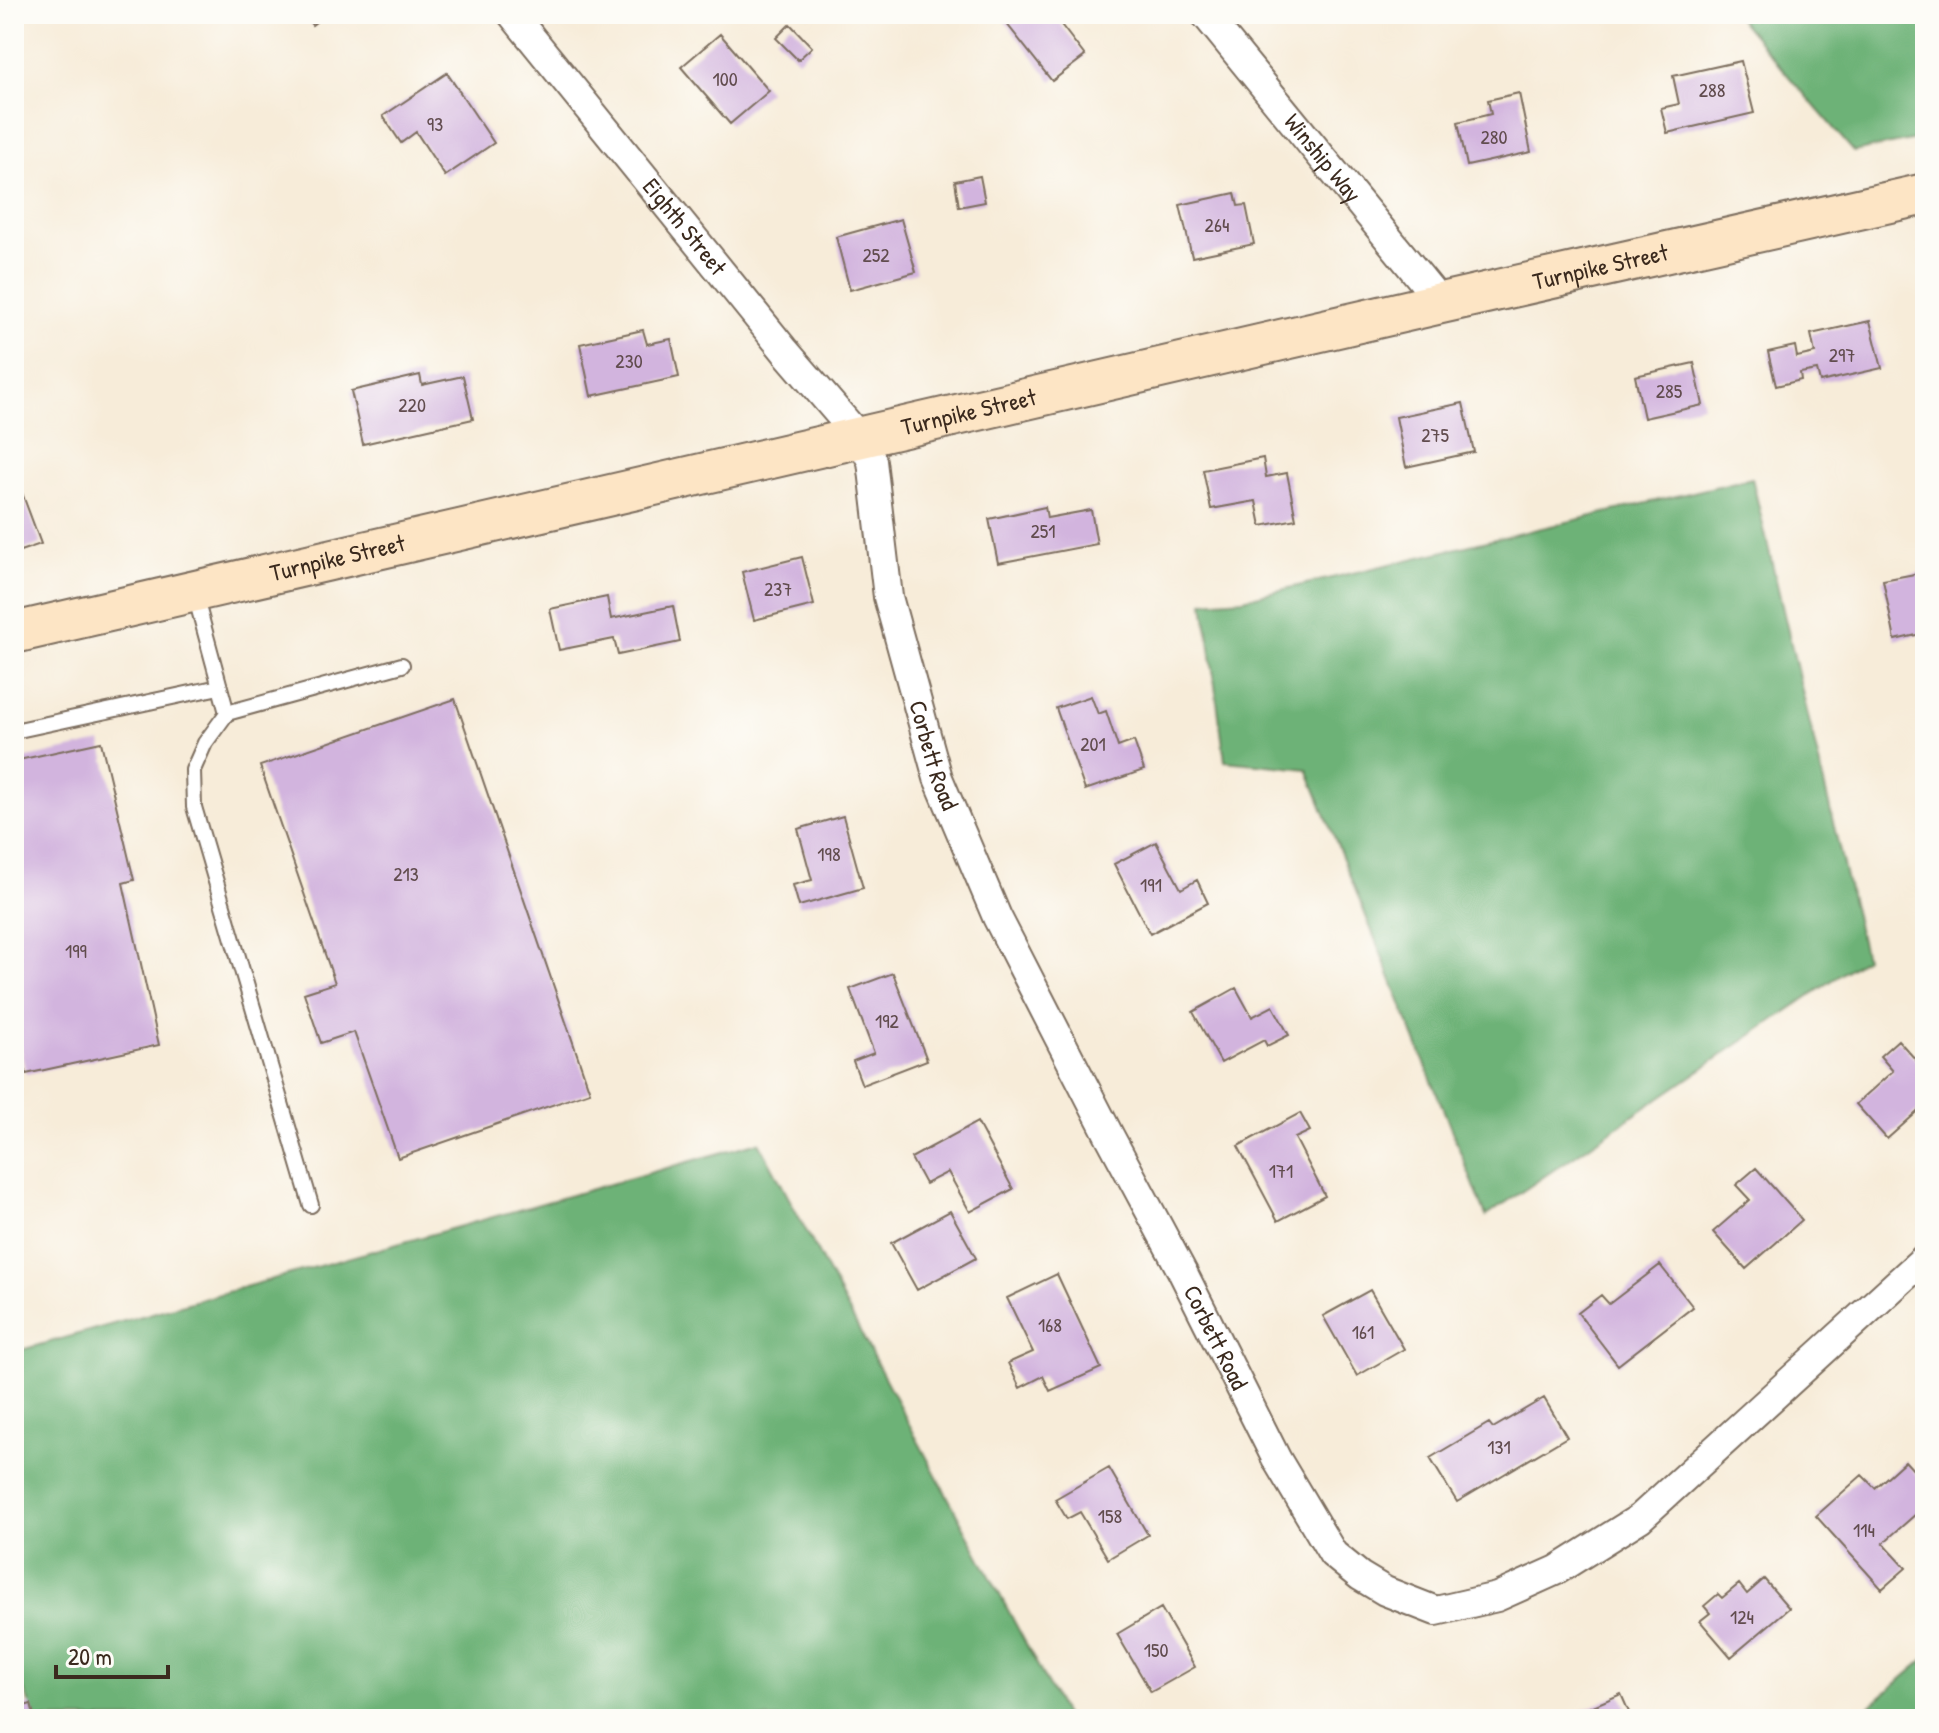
<svg xmlns="http://www.w3.org/2000/svg" width="1939" height="1733" viewBox="0 0 1939 1733" font-family="'Patrick Hand',sans-serif">
<rect width="100%" height="100%" fill="#fdfcf7"/>
<filter id="ink" filterUnits="userSpaceOnUse"><feTurbulence type="fractalNoise" baseFrequency=".0125" numOctaves="2"/><feDisplacementMap in="SourceGraphic" scale="16" xChannelSelector="R" yChannelSelector="G"/><feConvolveMatrix kernelMatrix="1 2 1 2 8 2 1 2 1" color-interpolation-filters="sRGB"/></filter>
<filter id="wash" filterUnits="userSpaceOnUse"><feTurbulence type="fractalNoise" baseFrequency=".006" numOctaves="4" result="noise"/><feDisplacementMap in="SourceGraphic" scale="32" xChannelSelector="R" yChannelSelector="G"/><feGaussianBlur stdDeviation="1.8" result="paint"/><feColorMatrix in="noise" values="0 0 0 0 0 0 0 0 0 0 0 0 0 0 0 0 0 1.4 0 .05"/><feComposite in="paint" operator="in"/></filter>
<g filter="url(#wash)">
<rect width="100%" height="100%" fill="#f7ecd9"/>
<path fill="#6db277" stroke="#546e4a" stroke-width="2" d="M1735,14h190v123l-71,15z
M1752,478l113,480 -379,258 -179,-447 -82,-8 -21,-159 39,-3z
M759,1142l307,577h-1031l-21,-57v-310z
M1925,1659v60h-70z"/>
<g id="blocks">
<path fill="#d2b4de" d="M303,14h23l-14,11z
M999,14h60l4,5 -4,3 26,34 -33,25z
M790,24l22,23 -14,13 -22,-22z
M720,34l49,57 -39,33 -49,-57z
M1741,61l13,52 -87,20 -6,-25 18,-4 -6,-28z
M447,73l47,70 -49,33 -29,-44 -15,11 -18,-27z
M1519,93l12,59 -64,14 -9,-44 33,-8 -3,-14z
M980,176l5,26 -26,5 -4,-26z
M1235,193l3,13 8,-1 8,39 -62,13 -12,-52z
M901,219l15,53 -66,18 -14,-53z
M1870,321l12,47 -62,14 -3,-12 -17,3 1,7 -25,6 -8,-34 27,-6 2,11 18,-4 -4,-19z
M643,330l4,14 24,-5 8,38 -88,19 -11,-52z
M1694,363l9,42 -59,13 -9,-42z
M420,375l2,10 41,-9 10,43 -110,25 -12,-53z
M1463,403l11,49 -68,15 -10,-50z
M1263,458l3,19 21,-4 9,46 -35,7 -5,-25 -45,8 -8,-39z
M18,482l23,62 -27,9v-69z
M1045,507l2,11 44,-8 6,34 -99,19 -9,-44z
M802,557l12,48 -60,15 -12,-48z
M1925,572v61l-30,7 -12,-60z
M607,597l4,22 62,-13 7,36 -62,13 -4,-16 -55,11 -9,-41z
M1091,696l7,18 8,-3 12,36 16,-6 10,29 -59,20 -29,-82z
M455,699l135,393 -192,66 -44,-126 -33,11 -17,-50 31,-10 -75,-217z
M101,742l33,138 -11,3 36,162 -133,29 -12,-55v-258z
M843,816l20,72 -64,18 -6,-21 19,-5 -14,-51z
M1156,842l25,47 16,-9 11,23 -58,31 -36,-70z
M893,973l34,87 -65,25 -9,-24 21,-8 -24,-64z
M1236,988l16,29 21,-11 16,29 -22,11 -3,-6 -43,23 -28,-51z
M1898,1040l27,30v35l-38,34 -31,-35 37,-33 -13,-15z
M1300,1113l10,18 -15,7 30,58 -47,25 -40,-75z
M977,1122l36,67 -43,23 -22,-40 -23,12 -14,-26z
M1756,1168l46,52 -56,49 -33,-37 37,-32 -14,-15z
M950,1211l26,47 -59,32 -26,-47z
M1660,1265l33,42 -75,58 -40,-52 23,-18 8,9z
M1057,1274l44,94 -51,23 -7,-15 -23,12 -12,-25 25,-11 -26,-54z
M1370,1290l34,59 -47,27 -34,-60z
M1544,1398l23,39 -110,65 -27,-44 59,-35 4,5z
M1905,1461l20,22v23l-42,37 23,25 -24,21 -66,-73 46,-41 13,13z
M1109,1468l39,67 -40,24 -28,-47 -13,7 -12,-20z
M1764,1579l25,29 -58,49 -31,-36 10,-8 -6,-7 14,-12 4,4 17,-14 8,10z
M1161,1608l34,59 -44,25 -34,-58z
M1621,1694l11,25h-69z
M31,1704l4,15h-21v-10z"/>
</g>
</g>
<g filter="url(#ink)">
<use href="#blocks" fill-opacity="0" stroke="#7d6e5f" stroke-width="2"/>
<g fill="none" stroke-linecap="round" stroke-linejoin="round">
<g stroke="#7d6e5f" stroke-width="18">
<path id="lane" d="M195,595l32,118 -22,30 -12,27 1,37 117,398
M227,713l175,-48
M14,731l205,-44"/>
</g>
<g stroke="#7d6e5f" stroke-width="32">
<g id="street">
<path id="s1" d="M512,14l273,337 74,86 13,24 16,136 50,181 59,139 112,218 74,138 94,187 56,94 27,22 25,15 51,20 61,-14 60,-27 83,-52 285,-260"/>
<path id="s2" d="M1205,14l236,289"/>
</g>
</g>
<g stroke="#7d6e5f" stroke-width="44">
<g id="secondary">
<path id="s3" d="M14,633l1427,-330 484,-109"/>
</g>
</g>
<use href="#lane" stroke="#fff" stroke-width="14"/>
<use href="#street" stroke="#fff" stroke-width="28"/>
<use href="#secondary" stroke="#fde5c5" stroke-width="40"/>
</g>
</g>
<g text-anchor="middle" stroke-width="8" stroke-linejoin="round" paint-order="stroke">
<g font-size="20" fill="#614c4e">
<text x="725" y="86">100</text>
<text x="1712" y="97">288</text>
<text x="435" y="131">93</text>
<text x="1494" y="144">280</text>
<text x="1217" y="232">264</text>
<text x="876" y="262">252</text>
<text x="1842" y="362">297</text>
<text x="629" y="368">230</text>
<text x="1669" y="398">285</text>
<text x="412" y="412">220</text>
<text x="1435" y="442">275</text>
<text x="1043" y="538">251</text>
<text x="778" y="596">237</text>
<text x="1093" y="751">201</text>
<text x="829" y="861">198</text>
<text x="406" y="881">213</text>
<text x="1151" y="892">191</text>
<text x="76" y="958">199</text>
<text x="887" y="1028">192</text>
<text x="1281" y="1178">171</text>
<text x="1050" y="1332">168</text>
<text x="1363" y="1339">161</text>
<text x="1499" y="1454">131</text>
<text x="1110" y="1523">158</text>
<text x="1864" y="1537">114</text>
<text x="1742" y="1624">124</text>
<text x="1156" y="1657">150</text>
</g>
<g font-size="24" fill="#3b2a1e" stroke="#fdfcf7">
<text dy="8" stroke="none"><textPath href="#s2" startOffset="186">Winship Way</textPath></text>
<text dy="8" stroke="none"><textPath href="#s1" startOffset="274">Eighth Street</textPath></text>
<text dy="8" stroke="none"><textPath href="#s3" startOffset="1628">Turnpike Street</textPath></text>
<text dy="8" stroke="none"><textPath href="#s3" startOffset="980">Turnpike Street</textPath></text>
<text dy="8" stroke="none"><textPath href="#s3" startOffset="332">Turnpike Street</textPath></text>
<text dy="8" stroke="none"><textPath href="#s1" startOffset="876">Corbett Road</textPath></text>
<text dy="8" stroke="none"><textPath href="#s1" startOffset="1524">Corbett Road</textPath></text>
</g>
</g>
<rect width="1939" height="1733" fill="none" stroke="#fdfcf7" stroke-width="48"/>
<path d="M56 1665v12h112v-12" fill="none" stroke="#3b2a1e" stroke-width="4"/>
<text x="68" y="1665" font-size="24" fill="#3b2a1e" stroke="#fdfcf7" stroke-width="6" paint-order="stroke">20 m</text>
</svg>
